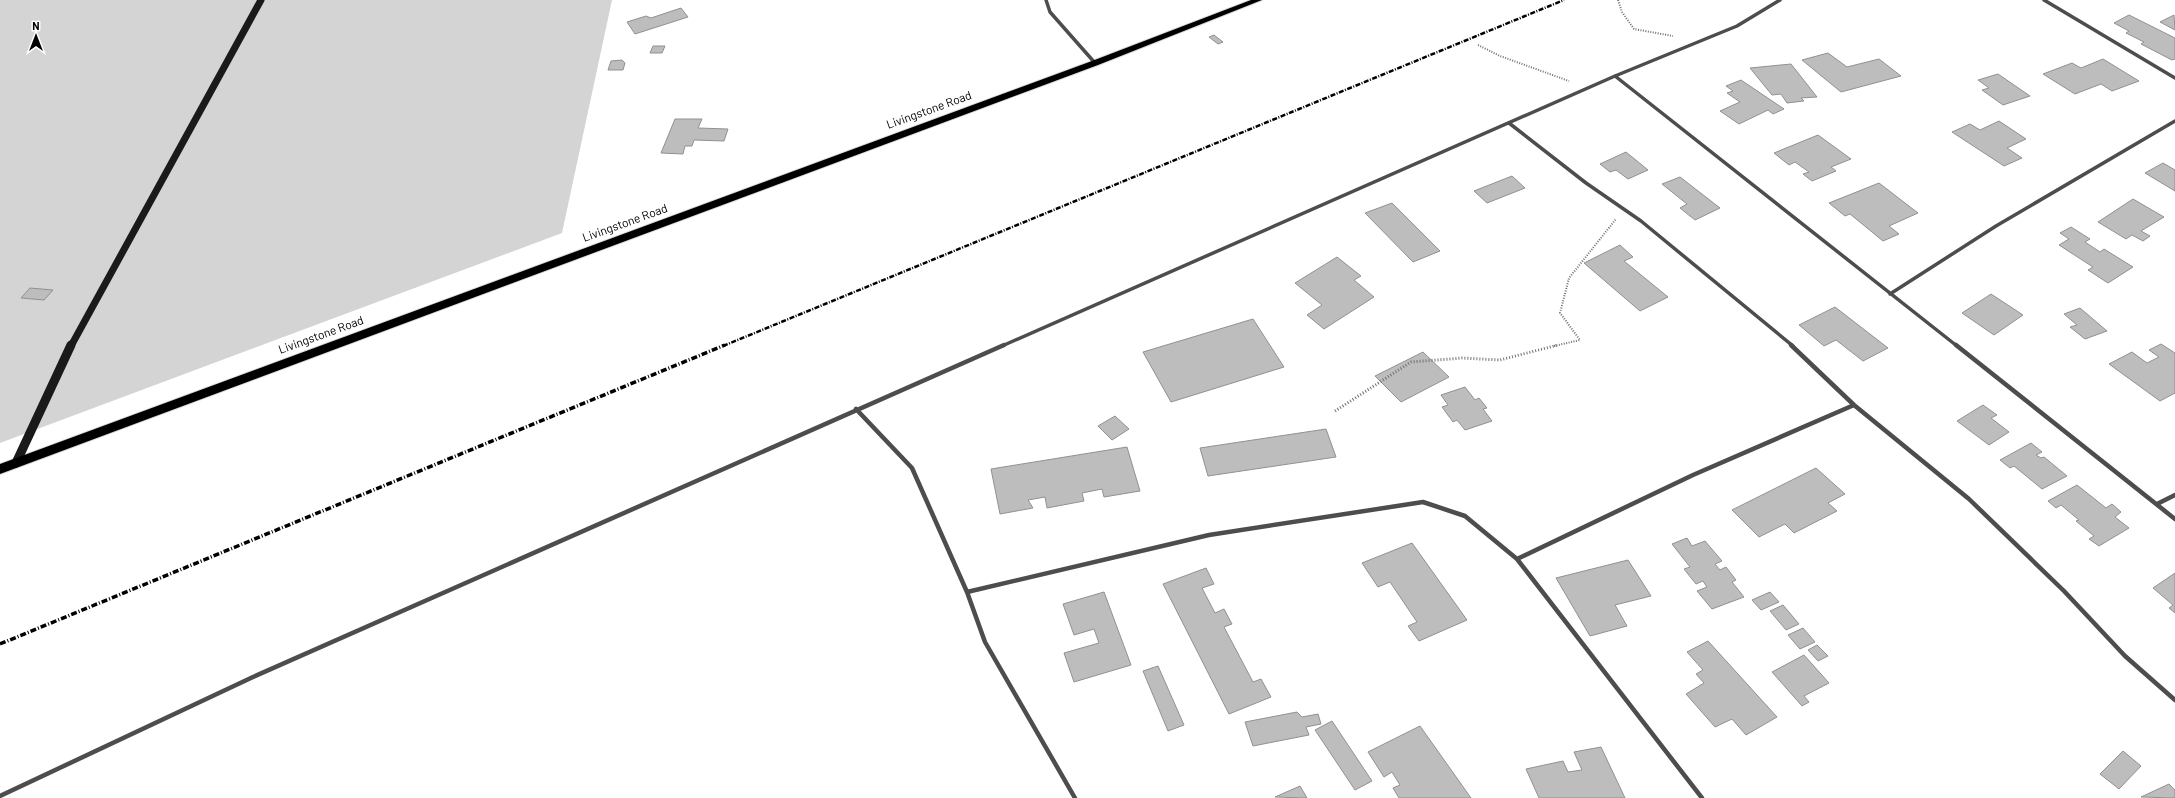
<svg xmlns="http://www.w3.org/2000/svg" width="2175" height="798" viewBox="0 0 2175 798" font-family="Barlow,sans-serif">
<rect width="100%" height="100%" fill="#fff"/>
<path fill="#d4d4d4" d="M0,0h612l-50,233 -562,210z"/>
<path fill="#bdbdbd" stroke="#919191" d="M681,8l7,9 -53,17 -8,-12 19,-6 5,2z
M2129,15l46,23v21l-3,1 -31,-16 3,-2 -18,-9 3,-2 -15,-8z
M2174,15l1,15 -15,-8z
M1214,35l9,7 -5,2 -9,-7z
M653,46h12l-3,7h-12z
M1828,53l19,14 32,-8 22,17 -60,16 -39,-32z
M2103,59l36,22 -27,10 -11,-7 -26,10 -32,-20 29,-11 9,5z
M622,60l3,3 -2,7h-15l3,-9z
M1791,64l26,33 -16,1 3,3 -17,2 -6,-9 -9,1 -22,-27z
M1998,74l32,22 -27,9 -21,-15 7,-2 -11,-8z
M1741,80l43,29 -11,5 -5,-4 -29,14 -19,-13 20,-9 -13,-9 6,-2 -7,-5z
M675,119h27l-4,9 30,1 -4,12 -30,-1 -2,6h-7l-2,8 -22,-1z
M1999,121l27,18 -19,9 15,10 -18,8 -52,-34 18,-8 10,6z
M1818,135l33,24 -20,8 5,4 -24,10 -9,-7 6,-2 -14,-10 -6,3 -15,-12z
M1626,152l22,18 -20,9 -12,-9 -6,2 -10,-8z
M2163,163l12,7v21l-30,-18z
M1512,176l13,12 -38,15 -13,-12z
M1680,177l40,31 -25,12 -15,-12 7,-4 -25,-20z
M1879,183l39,30 -29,13 10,8 -16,7 -33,-27 -5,2 -16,-13z
M2133,199l31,18 -23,14 9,5 -7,5 -11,-6 -6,4 -28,-17z
M1392,203l48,48 -27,11 -48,-49z
M2071,227l19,12 -5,3 15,10 4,-3 29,18 -25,16 -20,-13 5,-3 -34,-22 10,-6 -9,-6z
M1620,245l13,12 -9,4 44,36 -28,14 -56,-48z
M1337,257l24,19 -7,4 20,17 -50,32 -17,-14 15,-10 -27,-22z
M30,288l23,2 -9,10 -23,-2z
M1991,294l32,21 -29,20 -32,-22z
M1835,307l53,41 -25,13 -27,-21 -12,6 -25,-21z
M2080,308l27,23 -22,8 -15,-12 7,-2 -13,-11z
M1253,319l31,48 -113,35 -28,-50z
M2161,344l14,9v40l-15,8 -51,-37 23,-12 15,11 12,-6 -10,-7z
M1423,352l26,25 -48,25 -26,-26z
M1465,387l10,13 4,-2 8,10 -4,1 9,12 -27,9 -8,-10 -4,2 -11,-15 6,-2 -7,-10z
M1983,405l14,10 -6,3 18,14 -20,13 -32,-24z
M1115,416l14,13 -17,11 -14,-14z
M1326,429l10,28 -128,19 -8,-28z
M2031,443l11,9 -6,3 5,3 3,-1 23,19 -25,13 -28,-23 -4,2 -10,-8z
M1127,447l13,44 -36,6 -2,-8 -20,4 2,8 -37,7 -2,-11 -17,3 5,8 -33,6 -9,-45z
M1816,468l29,26 -17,9 9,8 -43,22 -9,-9 -26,13 -27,-27z
M2077,485l29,23 6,-4 9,8 -6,5 14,11 -30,18 -10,-7 5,-3 -18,-15 3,-1 -18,-15 -5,3 -8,-7z
M1687,538l5,8 13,-5 17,20 -7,3 5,6 6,-3 10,13 -4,2 12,15 -32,12 -15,-18 10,-4 -4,-6 -7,3 -12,-15 6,-2 -18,-23z
M1412,543l55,77 -48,21 -11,-15 9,-4 -27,-40 -12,5 -16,-24z
M1628,560l23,36 -36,9 12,21 -37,10 -34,-58z
M1206,568l8,16 -12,4 13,25 9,-4 8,15 -8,3 29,55 8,-3 10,18 -42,17 -66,-130z
M2175,573v40l-6,-5 4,-3 -20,-17z
M1104,592l27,73 -57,17 -10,-29 35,-10 -5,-14 -20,6 -11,-31z
M1770,592l9,10 -18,8 -9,-10z
M1783,605l16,19 -13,6 -16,-19z
M1803,628l12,14 -15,7 -12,-14z
M1708,641l69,76 -31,18 -14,-16 -17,8 -29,-33 18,-11 -8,-9 7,-4 -16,-18z
M1817,645l11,11 -10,5 -10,-11z
M1804,655l25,28 -25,13 5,6 -7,4 -30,-34z
M1158,666l26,59 -16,6 -25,-60z
M1297,712l5,5 16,-3 3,10 -15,3 3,8 -56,11 -8,-24z
M1332,721l40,60 -17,9 -40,-60z
M1420,726l51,72h-72l-6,-10 7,-3 -8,-13 -8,5 -16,-25z
M1601,747l24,51h-86l-13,-29 37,-8 5,11 14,-2 -8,-18z
M2123,751l18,15 -22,23 -19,-15z
M2169,784l6,6v8l-34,-1z
M1300,786l7,12 -32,-1z"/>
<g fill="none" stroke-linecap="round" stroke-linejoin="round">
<g stroke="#dbdbdb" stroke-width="2">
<path id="trunk" d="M1251,0h11l-164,65 -1098,409v-10l1092,-403z"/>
</g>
<path stroke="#6f6f6f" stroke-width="2" stroke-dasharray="1 1.5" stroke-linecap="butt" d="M1618,0l4,12 12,17 39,7
M1478,45l22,11 69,25
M1554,346l26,-6 -20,-27 9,-35 47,-59"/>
<path stroke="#6f6f6f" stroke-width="3" stroke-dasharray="1 2" stroke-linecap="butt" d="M1335,411l76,-49 51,-4 38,2 58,-15"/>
<path stroke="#4d4d4d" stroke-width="3.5" d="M1046,0l4,12 45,51
M2044,0l131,78
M1615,76l342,270
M1509,123l77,60 55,38 152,125
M1890,294l106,-68 179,-105
M1002,346l613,-270 122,-50 43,-26"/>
<path stroke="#4d4d4d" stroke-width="4.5" d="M1791,345l63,60 115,94 95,92 61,65 50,44
M1956,345l219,174
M856,409l56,59 55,124 18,50 90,156
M2157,504l18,-9
M967,592l242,-57 214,-33 42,14 52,43
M0,796l253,-119 751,-332
M1702,798l-185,-239 176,-84 161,-70"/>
<path stroke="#1a1a1a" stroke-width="7" d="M71,346l190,-346"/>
<path stroke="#1a1a1a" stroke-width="9" d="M16,463l55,-118"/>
<use href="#trunk" fill="#000" fill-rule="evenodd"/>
<path stroke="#000" stroke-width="2.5" stroke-dasharray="5 1.5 1 1.5" stroke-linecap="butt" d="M723,346l841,-346"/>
<path stroke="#000" stroke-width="3.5" stroke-dasharray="6 2 1 2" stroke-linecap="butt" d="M0,644l725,-299"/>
</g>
<g text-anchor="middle" stroke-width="3.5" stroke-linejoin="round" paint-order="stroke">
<g font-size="12" fill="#000" stroke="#fff">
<text transform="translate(929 110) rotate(-20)" y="4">Livingstone Road</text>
<text transform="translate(625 223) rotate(-20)" y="4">Livingstone Road</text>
<text transform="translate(321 335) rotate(-20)" y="4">Livingstone Road</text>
</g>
</g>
<g transform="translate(36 36)" stroke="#ffffff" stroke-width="3" paint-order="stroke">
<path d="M0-3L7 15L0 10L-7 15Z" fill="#000000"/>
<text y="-6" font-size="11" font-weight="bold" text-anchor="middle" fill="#000000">N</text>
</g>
</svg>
